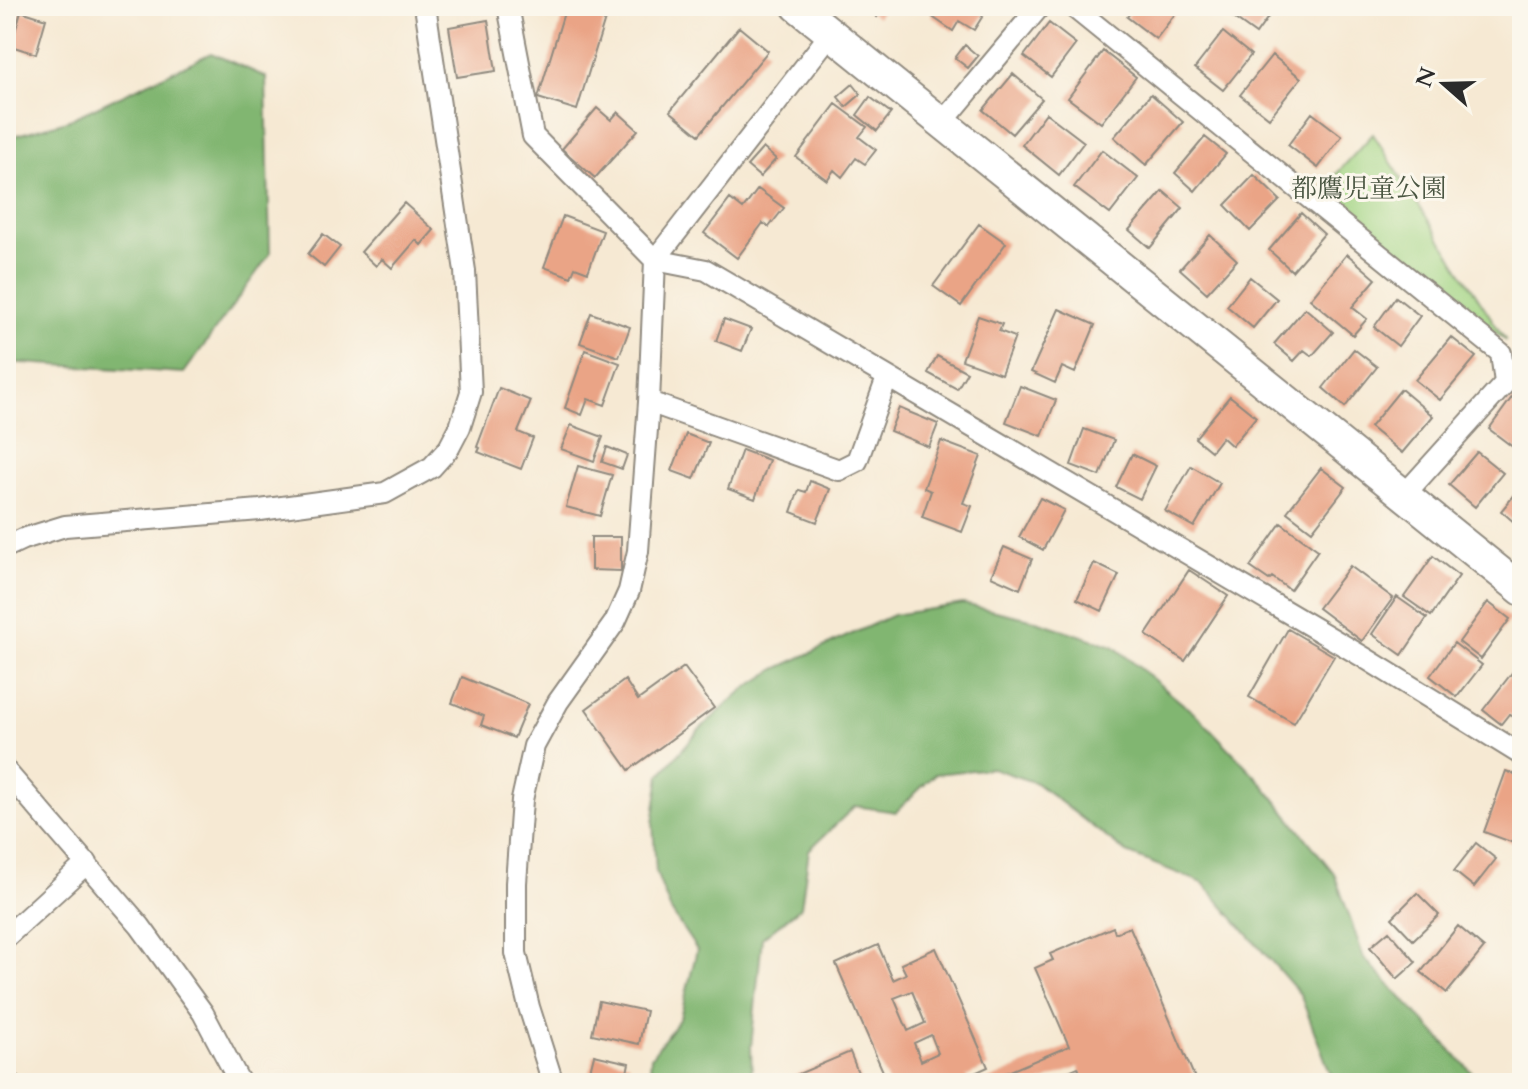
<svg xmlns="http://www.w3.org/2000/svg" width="1528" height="1089" viewBox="0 0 1528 1089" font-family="Cardo,'Noto Serif JP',serif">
<rect width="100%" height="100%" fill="#fbf7ec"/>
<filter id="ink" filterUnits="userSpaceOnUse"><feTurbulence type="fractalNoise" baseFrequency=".0125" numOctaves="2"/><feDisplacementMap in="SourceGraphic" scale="16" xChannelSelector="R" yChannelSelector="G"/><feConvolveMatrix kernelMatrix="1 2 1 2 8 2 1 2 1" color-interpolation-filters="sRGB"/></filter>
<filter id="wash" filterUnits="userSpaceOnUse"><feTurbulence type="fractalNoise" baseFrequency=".006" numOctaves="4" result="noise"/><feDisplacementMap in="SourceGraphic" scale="32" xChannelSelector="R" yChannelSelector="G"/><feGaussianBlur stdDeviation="1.8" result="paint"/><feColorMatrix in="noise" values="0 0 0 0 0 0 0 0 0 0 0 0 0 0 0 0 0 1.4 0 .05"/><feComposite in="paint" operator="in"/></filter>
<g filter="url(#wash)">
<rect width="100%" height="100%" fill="#f6e9d3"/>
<path fill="#a2d483" stroke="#668057" stroke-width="2" d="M1373,134l133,207 -185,-150z"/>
<path fill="#81b671" stroke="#56704e" stroke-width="2" d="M211,53l55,24 4,177 -86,119 -178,-11v-224l61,-17z
M963,604l64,14 86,28 88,73 60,63 73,91 30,85 118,125h-148l-34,-89 -97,-111 -76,-30 -91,-70 -44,-15 -57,6 -39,38 -41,-6 -46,44 -8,57 -39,31 -11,109 1,36h-103l2,-26 29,-39 17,-68 -26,-39 -15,-39 -3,-49 7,-48 39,-45 43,-39 34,-22 117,-54z"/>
<g id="blocks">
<path fill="#eaa486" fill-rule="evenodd" d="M566,6h43l-32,104 -39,-12z
M863,6h22l-8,11z
M937,6h52l-15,24 -15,-9 -6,10 -22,-15z
M1135,6h46l-25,33 -29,-22z
M1238,6h38l-20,28 -25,-18z
M21,11l25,8 -10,35 -25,-8z
M488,20l8,51 -39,6 -8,-50z
M1049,23l27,21 -25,33 -27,-21z
M739,27l29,24 -69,84 -29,-24z
M1223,32l28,23 -28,35 -28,-22z
M965,45l13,11 -10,12 -13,-10z
M1103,51l33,26 -35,46 -33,-25z
M1272,55l29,23 -32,40 -29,-23z
M1013,74l29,25 -30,35 -29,-24z
M853,84l8,10 -15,13 -8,-10z
M1151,94l32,28 -37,43 -32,-28z
M870,97l21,16 -14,18 -20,-16z
M836,104l31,23 -8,10 17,13 -11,14 -9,-6 -14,19 -8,-7 -7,10 -31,-23z
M597,108l14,12 7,-8 20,18 -43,48 -33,-29z
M1046,113l38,29 -25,33 -37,-30z
M1312,113l30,23 -24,32 -30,-23z
M1205,137l21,17 -31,37 -20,-18z
M763,148l13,11 -16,18 -13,-11z
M1102,150l36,28 -28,36 -36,-27z
M1254,175l26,25 -30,31 -25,-26z
M758,189l26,19 -15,19 -6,-4 -26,35 -33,-25 26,-34 13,10z
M1163,191l20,17 -33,40 -21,-18z
M404,203l30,27 -13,15 -5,-5 -24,28 -10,-9 -6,7 -15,-14z
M1301,213l23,21 -32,37 -23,-21z
M563,216l40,15 -15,41 -13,-5 -4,10 -27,-10z
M979,224l27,19 -45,63 -28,-20z
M323,234l17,13 -16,20 -16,-13z
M1210,235l27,25 -30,33 -27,-24z
M1347,254l29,25 -24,28 15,12 -14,16 -43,-36z
M1250,277l27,22 -24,29 -26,-22z
M1396,297l24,19 -22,30 -24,-19z
M1305,308l28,24 -21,24 -8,-6 -10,11 -20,-17z
M1059,309l36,16 -20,48 -13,-6 -7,16 -24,-11z
M591,313l39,14 -11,30 -39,-14z
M978,316l24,8 -3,7 16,6 -14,37 -39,-14z
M724,319l27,10 -9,22 -26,-10z
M1451,337l25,20 -36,43 -25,-20z
M1354,349l23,18 -32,40 -22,-19z
M585,350l35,13 -15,42 -17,-6 -6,16 -17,-7z
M937,356l30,16 -10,17 -29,-16z
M1020,386l36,14 -14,36 -36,-14z
M499,388l32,13 -13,31 15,6 -12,31 -43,-17 2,-4 -3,-1z
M1401,389l32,27 -31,37 -32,-26z
M1518,389l4,3v62l-33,-25z
M1230,396l26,21 -24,29 -10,-9 -11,14 -16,-13z
M899,408l39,16 -9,23 -39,-16z
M571,425l32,12 -9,24 -33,-12z
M1084,429l30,11 -14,36 -29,-11z
M686,434l23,9 -15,36 -22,-8z
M941,441l40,15 -18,47 9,3 -10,26 -40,-15 9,-26 -7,-3z
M607,447l20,8 -5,14 -20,-7z
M742,450l27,10 -14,39 -27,-10z
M1477,452l26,21 -28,34 -26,-22z
M1132,454l24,12 -16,33 -24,-12z
M578,466l34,9 -12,41 -34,-9z
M1191,466l29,17 -26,44 -29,-16z
M1321,468l25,19 -34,44 -25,-19z
M810,481l20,8 -13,33 -26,-10 8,-22 7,2z
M1522,486v43l-21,-18z
M1040,498l24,12 -21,40 -24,-13z
M1281,523l37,27 -28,40 -18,-13 -3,3 -19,-13z
M591,537h30v34l-30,-1z
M1004,547l28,12 -12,30 -29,-13z
M1433,556l26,20 -28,40 -27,-19z
M1094,563l25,12 -17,36 -25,-12z
M1350,566l43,32 -31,43 -44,-33z
M1189,570l39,26 -43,65 -39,-26z
M1397,597l30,21 -25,37 -30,-21z
M1488,602l22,17 -29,40 -22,-17z
M1288,629l46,27 -40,67 -45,-26z
M1454,643l28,22 -25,32 -27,-21z
M1522,660v55l-4,5 -9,-6 -8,10 -18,-14z
M684,667l30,41 -85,62 -43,-61 39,-29 13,20z
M462,677l66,27 -14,34 -33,-13 3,-9 -32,-13z
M1506,771l16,6v61l-3,7 -35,-13z
M1476,843l20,16 -22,28 -20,-16z
M1417,893l22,22 -26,25 -21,-22z
M1458,926l26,22 -37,45 -26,-21z
M1113,927l2,6 15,-6 67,156h-113l-6,-16 -38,16h-58l87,-37 -34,-78 18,-8 -3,-6z
M1389,931l27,31 -19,17 -27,-32z
M878,945l15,35 13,-6 -5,-10 35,-16 52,119 -22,10 3,6h-81l-52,-119zM912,991l13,32 -17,8 -14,-33zM931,1035l7,18 -17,8 -7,-18z
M599,1001l47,10 -7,33 -47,-10z
M850,1052l12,31h-71l-2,-5z
M594,1055l35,8 -4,20h-38z"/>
</g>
</g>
<g filter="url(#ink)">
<use href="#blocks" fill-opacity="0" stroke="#908a7f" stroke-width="2"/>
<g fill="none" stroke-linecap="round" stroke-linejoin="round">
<g stroke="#908a7f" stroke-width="24">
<path id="street" d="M508,6l25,130 122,124 51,10 659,388 157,97
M1072,6l429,347 4,30 -100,111
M942,123l98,-117
M649,402l190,68 18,-9 30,-83
M6,547l17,-8 42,-13 195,-16 125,-17 47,-26 17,-19 11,-21 11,-35 -6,-121 -40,-265
M6,771l134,155 63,87 37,70
M6,937l81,-74
M6,1079l4,4
M553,1083l-24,-76 -13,-54v-70l6,-83 12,-54 24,-44 57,-80 14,-31 9,-40 11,-149 6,-142 176,-227"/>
</g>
<g stroke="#908a7f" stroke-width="34">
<path id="secondary" d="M797,6l725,584"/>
</g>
<use href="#street" stroke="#fff" stroke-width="20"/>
<use href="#secondary" stroke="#fff" stroke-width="30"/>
</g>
</g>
<g text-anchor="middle" stroke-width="6" stroke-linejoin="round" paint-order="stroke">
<g font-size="26" fill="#495541" stroke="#fbf7ec">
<text x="1369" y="197">都鷹児童公園</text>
</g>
</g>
<rect width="1528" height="1089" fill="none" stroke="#fbf7ec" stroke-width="32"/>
<g transform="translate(1444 84) rotate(290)" stroke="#fbf7ec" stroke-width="6" paint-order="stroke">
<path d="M0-6L14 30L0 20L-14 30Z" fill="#2b2b2b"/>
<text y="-12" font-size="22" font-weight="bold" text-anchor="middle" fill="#2b2b2b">N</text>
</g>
</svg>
